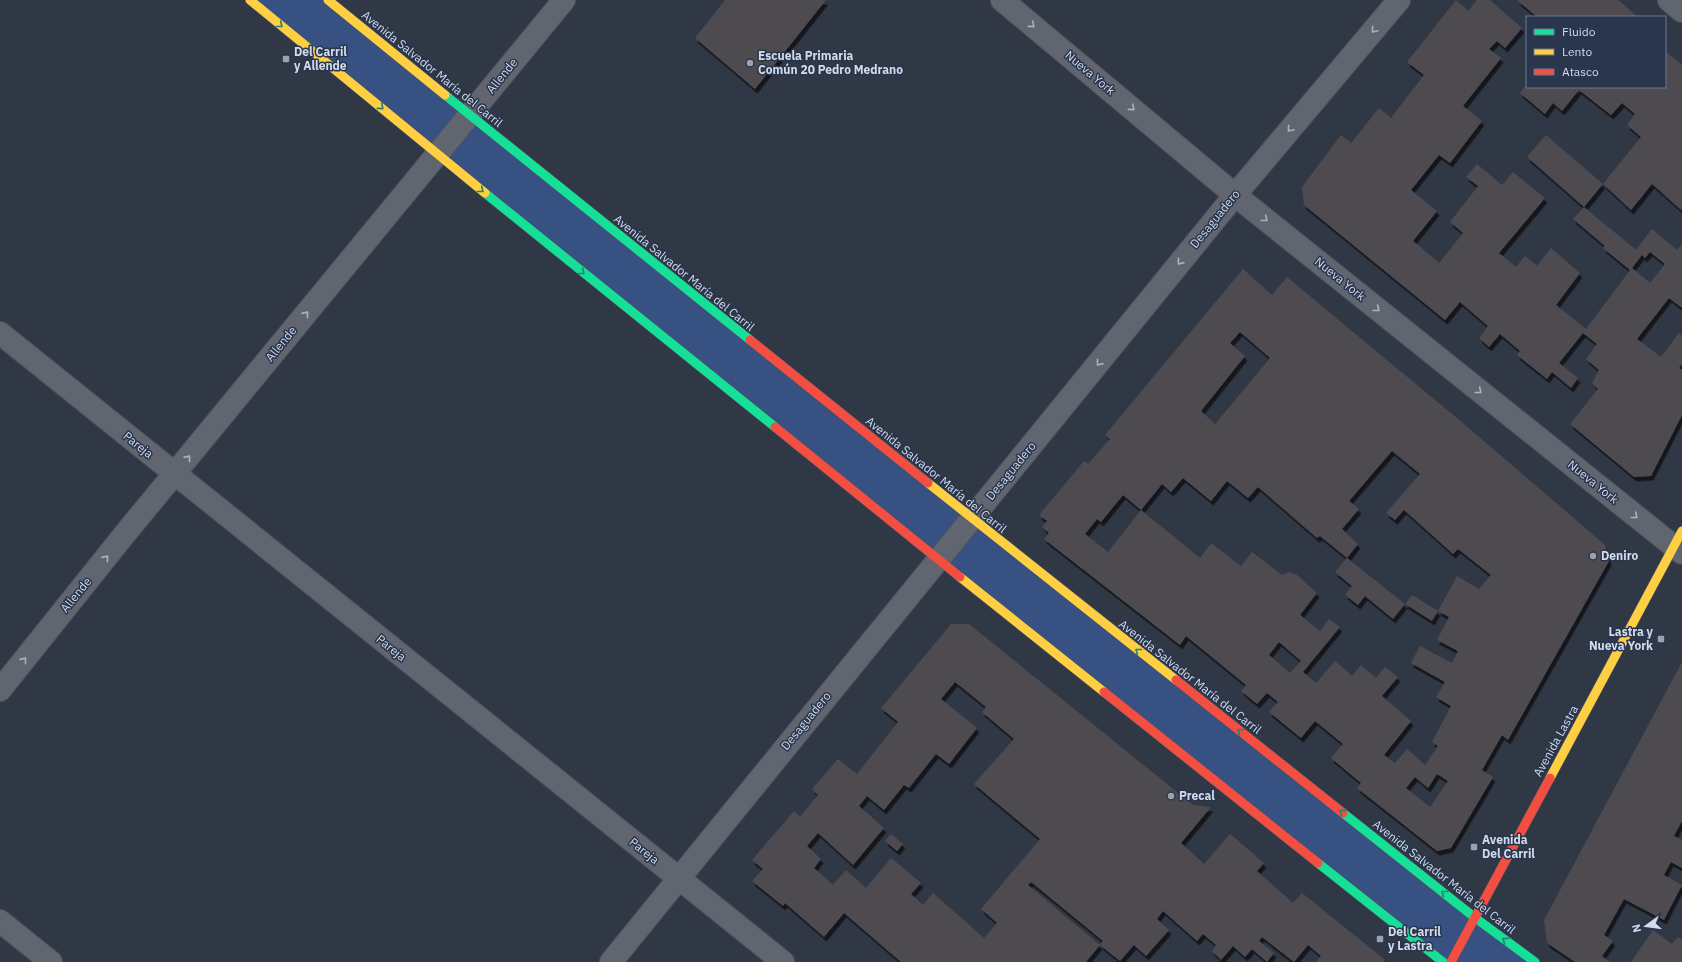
<svg xmlns="http://www.w3.org/2000/svg" width="1682" height="962" viewBox="0 0 1682 962" font-family="'IBM Plex Sans',sans-serif">
<defs>
<filter id="shadow"><feDropShadow dx="2.5" dy="4.5" stdDeviation="0" flood-color="#0009"/></filter>
</defs>
<rect width="100%" height="100%" fill="#313845"/>
<path fill="#365182" d="M250,0h78l1207,962h-92z"/>
<path fill="#4e4b50" fill-rule="evenodd" filter="url(#shadow)" d="M725,0h101l-71,89 -60,-51z
M1456,0l12,11 9,-11h13l32,28 -17,20 -8,-7 -8,8 12,9 -38,48 19,15 -32,42 -11,-8 -28,35 26,21 -24,30 26,22 24,-30 -13,-11 28,-36 -12,-9 11,-13 25,21 11,-13 32,26 -46,55 17,14 9,-11 12,10 14,-18 29,25 -24,32 30,24 44,-59 -27,-22 2,-2 -32,-27 11,-12 52,43 16,-21 25,21 5,-6v64l-13,-10 -32,41 24,18 18,-24 3,3v28l-3,4 3,2v45l-31,61 -17,1 -64,-53 28,-35 -6,-6 7,-13 -13,-11 11,-15 -14,-11 -24,30 19,15 -7,10 -19,-16 -5,7 -30,-24 3,-4 -20,-17 -11,13 -10,-9 9,-12 -28,-24 -15,18 -141,-115 -2,-18 39,-52 10,8 28,-35 12,10 33,-43 -17,-13zM1650,252l15,12 -15,19 -18,-15 10,-13 3,3z
M1517,0h101l20,17h-101z
M1665,51l17,14v143l-1,2 -29,-26 -21,26 -28,-26 38,-47 -14,-12 8,-11 -13,-11 -11,12 -32,-25 -17,21 -9,-8 -8,11 -25,-21 7,-9v3l8,1 130,-1z
M1546,135l57,49 -19,23 -57,-50z
M1243,269l29,26 15,-18 177,147 141,121 4,16 -101,179 -6,-5 -20,35 11,7 -42,71 -14,3 -80,-63 4,-5 -30,-25 12,-14 -28,-23 -14,17 -32,-26 9,-10 -11,-9 -10,11 -16,-13 5,-6 -60,-49 -6,9 -136,-106 5,-6 -7,-6 5,-6 -8,-6 45,-54 4,3 22,-25 -5,-4zM1240,332l30,26 -55,66 -14,-13 44,-55 -15,-13zM1392,451l28,23 -34,39 9,7 9,-10 49,44 5,-5 33,26 -12,14 -22,-13 -19,35 11,6 -12,23 21,11 -6,12 -32,-17 -9,17 34,19 -9,15 15,9 -19,36 6,4 -13,19 -18,-16 -12,14 -11,-8 27,-34 -29,-25 16,-19 -13,-10 -9,11 -15,-13 -9,11 -17,-15 -19,22 -13,-11 37,-45 -11,-8 -9,12 -20,-16 17,-22 -20,-18 -8,-3 -7,3 -30,-23 -11,14 -30,-23 -11,15 -59,-48 -33,42 -23,-18 12,-15 4,3 22,-27 18,15 21,-26 9,8 12,-14 28,23 16,-20 21,17 10,-11 59,51 3,-2 27,22 11,-14 -16,-15 17,-20 -10,-8zM1279,642l22,19 -11,12 -21,-18zM1437,774l11,7 -18,26 -24,-19 9,-11 13,11z
M1347,558l58,46 -12,15 -28,-23 -7,9 -13,-10 7,-9 -17,-14z
M1412,595l26,16 -6,10 -27,-17z
M951,624h18l224,181 18,2 -30,36 23,21 26,-30 34,29 -7,8 36,32 9,-10 82,66v3h-68l5,-6 -13,-11 -14,17 -32,-25 -3,4 15,12 -7,9 -15,-13 -7,8 -12,-11 -12,14 -9,-9 4,-6 -13,-11 -6,7 -34,-30 -6,8 12,11 -23,26 -12,-11 -14,16 -20,-16 3,-4 -72,-59 -3,3 72,60 -14,17h-185l-57,-49 -20,24 -39,-34 -2,3 -31,-25 11,-12 -11,-9 42,-49 6,6 18,-22 -6,-6 26,-30 19,15 41,-52 -17,-14zM955,682l31,25 -4,5 32,27 -40,45 66,55 -59,70 16,14 -13,15 -51,-45 -10,12 -12,-11 10,-11 -30,-25 -25,30 -20,-18 -13,15 -19,-17 7,-9 -14,-13 11,-13 35,32 31,-37 -25,-22 8,-10 17,14 20,-25 5,3 27,-34 13,10 28,-36 -36,-29z
M1682,662v159l-8,15 8,4v28l-11,-6 -7,13 18,10 -18,35 -40,-21 -20,36 9,6 -11,15 8,6h-35l-28,-19 -3,-23z
M891,834l12,10 -6,7 -12,-10z
M1653,930l19,14 6,-7 4,3v22h-51z"/>
<g fill="none" stroke-linecap="round" stroke-linejoin="round">
<g stroke="#4f5560" stroke-width="24">
<path id="street" d="M1002,0l233,195 447,358
M1669,0l13,11
M0,333l783,629
M0,690l124,-155 440,-535
M0,921l51,41
M611,962l624,-767 164,-195"/>
</g>
<g stroke="#4f5560" stroke-width="10">
<path id="fast" d="M445,95l305,245
M485,193l290,234
M1343,813l131,104 61,45
M1318,863l125,99"/>
</g>
<g stroke="#4f5560" stroke-width="10">
<path id="slow" d="M250,0l235,193
M328,0l117,95
M928,483l248,197
M960,577l144,115
M1550,778l132,-247"/>
</g>
<g stroke="#4f5560" stroke-width="10">
<path id="jam" d="M750,340l178,143
M775,427l185,150
M1176,680l167,133
M1104,692l214,171
M1451,962l99,-184"/>
</g>
<use href="#street" stroke="#60656f" stroke-width="22"/>
<use href="#fast" stroke="#16e098" stroke-width="9"/>
<use href="#slow" stroke="#ffcf43" stroke-width="9"/>
<use href="#jam" stroke="#f24e42" stroke-width="9"/>
</g>
<defs><path id="oneway-chevron" d="M-2-3.5L2.5 0L-2 3.5" fill="none" stroke-width="1.6" stroke-linecap="round" stroke-linejoin="round"/></defs>
<g stroke="#20826f">
<use href="#oneway-chevron" transform="translate(280 25) rotate(39)"/>
<use href="#oneway-chevron" transform="translate(381 107) rotate(40)"/>
<use href="#oneway-chevron" transform="translate(481 190) rotate(39)"/>
<use href="#oneway-chevron" transform="translate(582 272) rotate(39)"/>
<use href="#oneway-chevron" transform="translate(1138 651) rotate(-142)"/>
<use href="#oneway-chevron" transform="translate(1240 731) rotate(-142)"/>
<use href="#oneway-chevron" transform="translate(1342 812) rotate(-142)"/>
<use href="#oneway-chevron" transform="translate(1444 893) rotate(-142)"/>
<use href="#oneway-chevron" transform="translate(1505 940) rotate(-144)"/>
</g>
<g stroke="#aab2bf">
<use href="#oneway-chevron" transform="translate(1032 25) rotate(40)"/>
<use href="#oneway-chevron" transform="translate(1374 30) rotate(130)"/>
<use href="#oneway-chevron" transform="translate(1132 108) rotate(40)"/>
<use href="#oneway-chevron" transform="translate(1290 129) rotate(130)"/>
<use href="#oneway-chevron" transform="translate(1265 219) rotate(39)"/>
<use href="#oneway-chevron" transform="translate(1180 262) rotate(129)"/>
<use href="#oneway-chevron" transform="translate(1377 309) rotate(39)"/>
<use href="#oneway-chevron" transform="translate(306 314) rotate(-51)"/>
<use href="#oneway-chevron" transform="translate(1099 363) rotate(129)"/>
<use href="#oneway-chevron" transform="translate(1479 391) rotate(39)"/>
<use href="#oneway-chevron" transform="translate(188 458) rotate(-51)"/>
<use href="#oneway-chevron" transform="translate(1635 516) rotate(39)"/>
<use href="#oneway-chevron" transform="translate(106 558) rotate(-51)"/>
<use href="#oneway-chevron" transform="translate(24 660) rotate(-51)"/>
</g>
<g fill="#9aa2b0" stroke="#29364d" stroke-width="1.5">
<rect x="282" y="55" width="8" height="8" rx="2"/>
<circle cx="750" cy="63" r="4"/>
<circle cx="1593" cy="556" r="4"/>
<rect x="1657" y="635" width="8" height="8" rx="2"/>
<circle cx="1171" cy="796" r="4"/>
<rect x="1470" y="843" width="8" height="8" rx="2"/>
<rect x="1376" y="935" width="8" height="8" rx="2"/>
</g>
<g text-anchor="middle" stroke-width="3" stroke-linejoin="round" paint-order="stroke">
<g font-size="12" font-weight="bold" fill="#d2dbea" stroke="#29364d" text-anchor="start">
<text x="294" y="56">Del Carril<tspan x="294" dy="14">y Allende</tspan></text>
<text x="758" y="60">Escuela Primaria<tspan x="758" dy="14">Común 20 Pedro Medrano</tspan></text>
<text x="1601" y="560">Deniro</text>
<text x="1653" y="636" text-anchor="end">Lastra y<tspan x="1653" dy="14">Nueva York</tspan></text>
<text x="1179" y="800">Precal</text>
<text x="1482" y="844">Avenida<tspan x="1482" dy="14">Del Carril</tspan></text>
<text x="1388" y="936">Del Carril<tspan x="1388" dy="14">y Lastra</tspan></text>
</g>
<g font-size="12" fill="#d2dbea" stroke="#29364d">
<text transform="translate(432 69) rotate(39)" y="4">Avenida Salvador María del Carril</text>
<text transform="translate(1090 73) rotate(40)" y="4">Nueva York</text>
<text transform="translate(502 76) rotate(-51)" y="4">Allende</text>
<text transform="translate(1215 219) rotate(-51)" y="4">Desaguadero</text>
<text transform="translate(684 273) rotate(39)" y="4">Avenida Salvador María del Carril</text>
<text transform="translate(1340 279) rotate(39)" y="4">Nueva York</text>
<text transform="translate(281 344) rotate(-51)" y="4">Allende</text>
<text transform="translate(138 445) rotate(39)" y="4">Pareja</text>
<text transform="translate(1011 471) rotate(-51)" y="4">Desaguadero</text>
<text transform="translate(936 475) rotate(39)" y="4">Avenida Salvador María del Carril</text>
<text transform="translate(1593 482) rotate(39)" y="4">Nueva York</text>
<text transform="translate(76 595) rotate(-51)" y="4">Allende</text>
<text transform="translate(391 648) rotate(39)" y="4">Pareja</text>
<text transform="translate(1190 677) rotate(38)" y="4">Avenida Salvador María del Carril</text>
<text transform="translate(806 721) rotate(-51)" y="4">Desaguadero</text>
<text transform="translate(1556 741) rotate(-61)" y="4">Avenida Lastra</text>
<text transform="translate(644 851) rotate(39)" y="4">Pareja</text>
<text transform="translate(1444 877) rotate(38)" y="4">Avenida Salvador María del Carril</text>
</g>
</g>
<rect x="1526" y="16" width="140" height="72" fill="#29364d" stroke="#6d788c"/>
<rect x="1534" y="29" width="20" height="6" fill="#16e098" stroke="#6d788c"/>
<text x="1562" y="36" font-size="12" fill="#d2dbea">Fluido</text>
<rect x="1534" y="49" width="20" height="6" fill="#ffcf43" stroke="#6d788c"/>
<text x="1562" y="56" font-size="12" fill="#d2dbea">Lento</text>
<rect x="1534" y="69" width="20" height="6" fill="#f24e42" stroke="#6d788c"/>
<text x="1562" y="76" font-size="12" fill="#d2dbea">Atasco</text>
<g transform="translate(1646 926) rotate(256)" stroke="#29364d" stroke-width="3" paint-order="stroke">
<path d="M0-3L7 15L0 10L-7 15Z" fill="#d2dbea"/>
<text y="-6" font-size="11" font-weight="bold" text-anchor="middle" fill="#d2dbea">N</text>
</g>
</svg>
